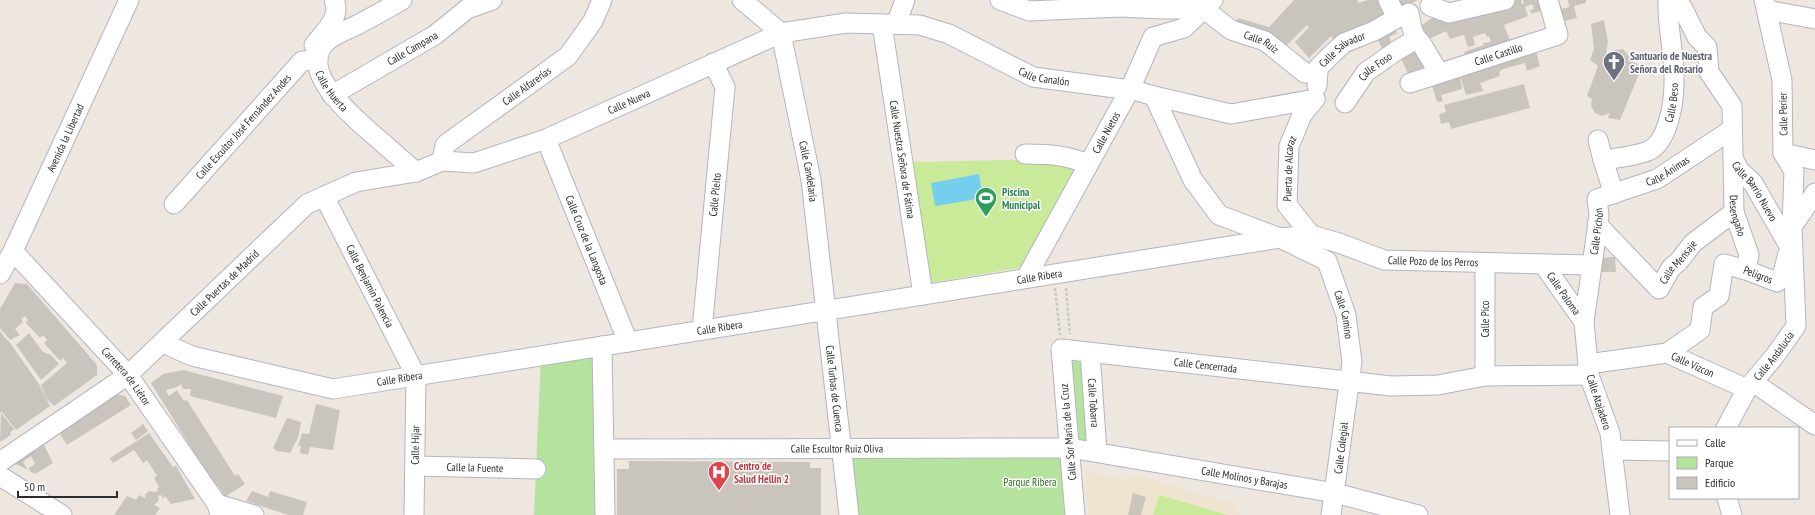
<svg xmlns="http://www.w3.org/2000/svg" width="1815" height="515" viewBox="0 0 1815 515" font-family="'PT Sans Narrow',sans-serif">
<rect width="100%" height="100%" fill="#eee7df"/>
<path fill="#efe4cf" d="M1085,471l40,9 11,-5 102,30 1,10h-151z"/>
<path fill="#b5e39d" d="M602,346l3,169h-71l7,-160z
M1061,349l29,4 7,99 -27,-4 5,67h-226l-7,-66 227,-1z"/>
<path fill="#c8ea99" d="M1053,159l25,11 -54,97 -94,16 -18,-121z
M1159,495l69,20h-75z"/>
<path fill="#74ceee" d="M979,174l4,24 -48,8 -4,-23z"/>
<path fill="#c9c5bd" d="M1294,0h63l2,3 8,-3h18l6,13 -66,44 -5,-6 13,-12 -2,-3 -22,22 -14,-16 14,-15 -2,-2 -22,22 -11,-12 -1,2 -41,-10 6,-9 31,9z
M1392,0h26l-19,9z
M1513,0h8l1,4h2l-1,-4h17l3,10 -12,4 -1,-4 4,-1 -2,-5 -7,3 3,9 -24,9 7,18 -44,16 -3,-7 20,-7 -1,-2 8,-1 -2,-6 -2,1 -2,-4 -12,4 2,8 -7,2 -4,-12 -14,4 -4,-8 -19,9 -8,-13 20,-14z
M1568,0h18v3l-12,3 3,12 -17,4 -3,-15 4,-2 1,4 7,-2z
M1604,20l4,22 -2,13 4,3 5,-8 8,-1 6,7 2,6 5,1 5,6 -21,51 -12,-2 2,-5 -8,3 -7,-3 -4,-7 1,-7 -5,-3 11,-30 -8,-6 4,-11 -3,-25z
M1393,25l4,8 -8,4 3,7 -7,12 -10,-23z
M1418,50l13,20 -21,8 -10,-22z
M1536,51l4,15 -13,5 -2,-8 -22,6 -4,3 1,4 -20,7 3,8 -17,4 -6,-20 2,14 -21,6 2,6 -6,1 -6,-20z
M1524,84l6,24 -79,21 -2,-7 -8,2 -2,-10 7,-2 -2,-7z
M1615,257l1,15h-20l-1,-14z
M15,283l12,1 70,81v10l-43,31 -8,-8 -5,-13 26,-22 -4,-5 -3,3 -16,-18 3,-3 -4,-5 -3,3 -14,-15 2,-3 -3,-4 -4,3 2,3 -8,7 5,6 -10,5 -10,-12v-19z
M0,331l6,8 2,1 31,44 11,22 -34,24 -14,-18 -2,1z
M29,333l14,19 8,3 8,9 -18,16 -25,-35z
M183,370l100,26 -7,22 -86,-22 1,-7h-8l-2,-5 -4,3 -11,3 3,6 8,-6 7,11 3,-1 48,76 3,-2 7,10 -20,13 -7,-11 -2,2 -65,-105 12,-9z
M116,394l9,2 6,9 -64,40 -8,-13z
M316,404l24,6 -7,40 -23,-3 -2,8 -8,-2 1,-7h-3l4,-13 7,1z
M1,413l13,16 -4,4 1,2 -11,7z
M287,418l14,4 -3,16 -8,15 -13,-2 -4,-3z
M143,424l5,7 -12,9 -5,-7z
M149,433l24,34 3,-1 19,33 -24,5 -6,-8 -2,3 -2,-4 -3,1 1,4 -5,5 6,3 -5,7h-41l13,-19 9,4 3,-5 6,3 1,-5 4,-2 5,1 3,-1 -1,-2 2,-2 -5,-9 3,-2 -10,-16 -4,3 -9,-13 -21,13 -3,-5z
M42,441l11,22 -18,11 -5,-3 -1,-3 6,-4 -4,-8 -8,6 5,8 -18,-9z
M629,461l181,1v6h11v47h-204v-46h12z
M252,491l16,6 2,-6 37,11 -4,13h-15l-42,-14z
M1133,493l13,4 -5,18h-13z"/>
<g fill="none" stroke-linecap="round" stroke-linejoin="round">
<g stroke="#b2b5c0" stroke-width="21">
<g id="minor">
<path id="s1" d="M402,0c-15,9 -30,17 -45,25 -10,5 -22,9 -30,16 -33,30 30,79 50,97 13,11 26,23 39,34"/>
<path d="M742,0l39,33"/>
<path d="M1000,0l29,11 91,-4 43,2h41"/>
<path d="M1388,0l9,18 11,-4"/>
<path id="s2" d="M1672,0l10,7 15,30 10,10 2,25 23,34 1,52 6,12 14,13 39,68"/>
<path d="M1430,6l19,7 56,-13"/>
<path id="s3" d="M1204,9l27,21 34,11 40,32 13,1"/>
<path d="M1767,10l48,9"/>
<path d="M1409,13c2,11 3,23 12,30l18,30"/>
<path id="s4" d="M882,24l41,271"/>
<path d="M896,24l9,-24"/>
<path id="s5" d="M781,33l30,147 38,335"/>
<path d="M314,45c10,-13 28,-28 20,-45"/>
<path id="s6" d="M1410,83l148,-48 -10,-35"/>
<path id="s7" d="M1317,86l1,-18 14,-14 12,-11 30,-12 23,-13"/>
<path id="s8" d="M332,95l103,-60 32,-26 25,-9"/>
<path id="s9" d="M1154,96l39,84 26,35 61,23 47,23 19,54 6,47 -21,153"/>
<path id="s10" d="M1345,103l21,-31 30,-21 20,-12"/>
<path id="s11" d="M546,139l82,203"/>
<path d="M1598,140l5,20 11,34"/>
<path d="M1783,153l32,7"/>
<path d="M1025,154c25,0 41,1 63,10"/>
<path id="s12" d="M1733,158l1,54 15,43 -3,15"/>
<path id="s13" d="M1603,160c13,-2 33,-4 45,-9 20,-8 26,-49 26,-68 1,-28 -7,-55 -6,-83"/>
<path id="s14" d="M442,161l3,-16 123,-89 25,-35 9,-21"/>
<path id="s15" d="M324,196l92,180 -2,139"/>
<path id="s16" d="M174,204l128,-143 16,-1"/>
<path id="s17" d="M1597,224l62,65 12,-21 8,-7 14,-18 41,-31"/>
<path d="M1792,227l23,-34"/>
<path id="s18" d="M1311,235l-24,-30 2,-59 13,-31 13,-16"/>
<path id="s19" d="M13,251l115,124 89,129 3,11"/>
<path id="s20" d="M1543,264l41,58"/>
<path id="s21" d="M0,274l13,-23 116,-251"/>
<path id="s22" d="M1026,278l104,-189 23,-52 31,-9 29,-28"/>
<path id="s23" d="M702,330l23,-243 -12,-24"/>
<path id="s24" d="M163,343l29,13 141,33 947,-151 31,-3 28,8 45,17 207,5"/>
<path d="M602,346l3,169"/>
<path id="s25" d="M1090,353l7,99"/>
<path id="s26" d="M1667,353l33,-23 3,-23 16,-11 5,-32 22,6 31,12 5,-5 6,-24"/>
<path id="s27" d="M1588,364l79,-11 80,36"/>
<path d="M1485,376v-113"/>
<path d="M1753,382l62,43"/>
<path id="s28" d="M1726,428l21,-39 27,-32 22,-31 -4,-99 2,-56 -11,-18 -1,-73 -18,-80"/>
<path id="s29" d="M604,449l466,-1 265,45 83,22"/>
<path d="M1612,450l58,1"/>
<path id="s30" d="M0,462l128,-87 179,-171 49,-22 60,-10 26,-11 32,2 72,-24 235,-106 65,-10 74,2 29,9 84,43 90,12h7l24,7 77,18 84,-15"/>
<path id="s31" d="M415,466l121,3"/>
<path d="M0,476l62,39"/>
<path d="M1727,498l5,17"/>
<path d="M217,504l37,11"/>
<path id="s32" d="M1075,515l-14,-166 330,37 47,-1 47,-9 104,-1"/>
<path id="s33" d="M1620,515l-10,-82 -21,-58 -5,-53 15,-106 -2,-17 60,-20 74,-49"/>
</g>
</g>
<path stroke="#c8c8c8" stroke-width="2.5" stroke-dasharray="3 2" stroke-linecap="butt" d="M1055,288l5,47
M1066,288l4,46"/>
<use href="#minor" stroke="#fff" stroke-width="19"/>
</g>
<defs>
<g id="church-pin" transform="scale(1.15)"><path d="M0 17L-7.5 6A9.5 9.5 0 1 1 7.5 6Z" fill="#6b7280" stroke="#fff"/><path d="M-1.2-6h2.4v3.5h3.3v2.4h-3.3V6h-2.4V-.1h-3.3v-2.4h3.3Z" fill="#fff"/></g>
<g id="stadium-pin" transform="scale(1.15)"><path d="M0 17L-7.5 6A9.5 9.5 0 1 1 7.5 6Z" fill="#2e9e5b" stroke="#fff"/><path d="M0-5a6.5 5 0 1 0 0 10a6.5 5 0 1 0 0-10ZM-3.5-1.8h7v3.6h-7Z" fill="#fff"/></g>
<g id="hospital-pin" transform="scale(1.15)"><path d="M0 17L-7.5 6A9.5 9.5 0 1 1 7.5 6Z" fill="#e0444e" stroke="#fff"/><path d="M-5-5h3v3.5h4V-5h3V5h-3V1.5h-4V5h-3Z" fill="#fff"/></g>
</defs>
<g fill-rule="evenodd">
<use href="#church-pin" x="1614" y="62"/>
<use href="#stadium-pin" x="986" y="198"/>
<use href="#hospital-pin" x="719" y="472"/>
</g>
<g text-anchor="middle" stroke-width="3" stroke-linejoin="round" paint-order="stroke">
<g font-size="11" fill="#2c2c2c" stroke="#fff">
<text dy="4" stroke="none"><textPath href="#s3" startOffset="67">Calle Ruiz</textPath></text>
<text dy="4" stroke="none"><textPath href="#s8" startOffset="93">Calle Campana</textPath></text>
<text dy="4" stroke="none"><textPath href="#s7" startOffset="49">Calle Salvador</textPath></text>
<text dy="4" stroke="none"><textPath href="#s6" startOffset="93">Calle Castillo</textPath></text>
<text dy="4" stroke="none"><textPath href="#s10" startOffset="48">Calle Foso</textPath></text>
<text dy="4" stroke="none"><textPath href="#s30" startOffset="1186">Calle Canalón</textPath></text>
<text dy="4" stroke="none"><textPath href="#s14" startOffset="117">Calle Alfarerías</textPath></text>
<text dy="4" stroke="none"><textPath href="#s1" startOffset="142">Calle Huerta</textPath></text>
<text dy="4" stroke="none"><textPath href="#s30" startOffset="744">Calle Nueva</textPath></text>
<text dy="4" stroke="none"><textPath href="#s13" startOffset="102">Calle Beso</textPath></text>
<text transform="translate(1783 114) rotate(-91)" y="4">Calle Perier</text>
<text dy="4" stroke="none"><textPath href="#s16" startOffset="104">Calle Escultor José Fernández Andes</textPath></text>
<text dy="4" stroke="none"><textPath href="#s22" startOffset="166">Calle Nietos</textPath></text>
<text dy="4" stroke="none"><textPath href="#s21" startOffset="151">Avenida la Libertad</textPath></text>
<text dy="4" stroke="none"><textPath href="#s4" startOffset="137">Calle Nuestra Señora de Fátima</textPath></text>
<text dy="4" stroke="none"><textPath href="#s18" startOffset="75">Puerta de Alcaraz</textPath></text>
<text dy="4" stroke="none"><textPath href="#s33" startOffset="398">Calle Ánimas</textPath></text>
<text dy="4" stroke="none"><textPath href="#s5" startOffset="141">Calle Candelaria</textPath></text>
<text dy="4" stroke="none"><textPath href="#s2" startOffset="218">Calle Barrio Nuevo</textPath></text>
<text dy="4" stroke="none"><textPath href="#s23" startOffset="136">Calle Pleito</textPath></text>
<text dy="4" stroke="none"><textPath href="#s12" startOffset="58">Desengaño</textPath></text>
<text dy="4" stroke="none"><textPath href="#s33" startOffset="289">Calle Pichón</textPath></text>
<text dy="4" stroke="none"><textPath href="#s11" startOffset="109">Calle Cruz de la Langosta</textPath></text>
<text dy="4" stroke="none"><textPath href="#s24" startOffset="1293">Calle Pozo de los Perros</textPath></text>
<text dy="4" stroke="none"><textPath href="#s17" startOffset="123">Calle Mensaje</textPath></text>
<text dy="4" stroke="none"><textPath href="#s26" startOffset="151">Peligros</textPath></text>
<text dy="4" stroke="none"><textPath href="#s24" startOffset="892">Calle Ribera</textPath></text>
<text dy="4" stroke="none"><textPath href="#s30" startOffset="288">Calle Puertas de Madrid</textPath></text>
<text dy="4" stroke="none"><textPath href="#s15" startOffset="101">Calle Benjamín Palencia</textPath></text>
<text dy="4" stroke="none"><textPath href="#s20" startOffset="36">Calle Paloma</textPath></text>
<text dy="4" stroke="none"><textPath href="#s9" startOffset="310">Calle Camino</textPath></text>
<text transform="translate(1485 319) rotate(-90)" y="4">Calle Pico</text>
<text dy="4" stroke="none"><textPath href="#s24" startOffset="568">Calle Ribera</textPath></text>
<text dy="4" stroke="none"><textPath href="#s28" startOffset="87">Calle Andalucía</textPath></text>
<text dy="4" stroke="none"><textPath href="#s27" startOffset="108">Calle Vizcon</textPath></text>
<text dy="4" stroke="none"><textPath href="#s32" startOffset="312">Calle Cencerrada</textPath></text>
<text dy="4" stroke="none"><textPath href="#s19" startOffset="169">Carretera de Liétor</textPath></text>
<text dy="4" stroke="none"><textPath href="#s24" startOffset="244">Calle Ribera</textPath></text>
<text dy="4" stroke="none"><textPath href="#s5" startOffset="360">Calle Turbas de Cuenca</textPath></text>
<text dy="4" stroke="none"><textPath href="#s25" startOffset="50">Calle Tobarra</textPath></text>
<text transform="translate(1599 402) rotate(72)" y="4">Calle Atajadero</text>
<text transform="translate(1068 432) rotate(-95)" y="4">Calle Sor María de la Cruz</text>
<text transform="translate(415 445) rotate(-89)" y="4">Calle Híjar</text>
<text transform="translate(1341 448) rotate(-83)" y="4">Calle Colegial</text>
<text dy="4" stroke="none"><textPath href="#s29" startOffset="233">Calle Escultor Ruiz Oliva</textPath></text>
<text dy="4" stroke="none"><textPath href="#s31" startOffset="60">Calle la Fuente</textPath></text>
<text dy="4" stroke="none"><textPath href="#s29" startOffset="643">Calle Molinos y Barajas</textPath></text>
</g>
<g font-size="11" font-weight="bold" fill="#5b616d" stroke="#fff" text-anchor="start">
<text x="1630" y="60">Santuario de Nuestra<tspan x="1630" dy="13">Señora del Rosario</tspan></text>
</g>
<g font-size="11" font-weight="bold" fill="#27864d" stroke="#fff" text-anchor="start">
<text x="1002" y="196">Piscina<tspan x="1002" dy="13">Municipal</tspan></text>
</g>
<g font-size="11" font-weight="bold" fill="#be3a42" stroke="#fff" text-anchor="start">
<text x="734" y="470">Centro de<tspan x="734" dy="13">Salud Hellín 2</tspan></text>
</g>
<g font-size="11" fill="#2c6a1b" stroke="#fff">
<text x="1030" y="486">Parque Ribera</text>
</g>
</g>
<rect x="1669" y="427" width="130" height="72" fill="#ffffff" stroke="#ababab"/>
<rect x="1677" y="440" width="20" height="6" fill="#ffffff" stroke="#ababab"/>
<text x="1705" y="447" font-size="12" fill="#2c2c2c">Calle</text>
<rect x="1677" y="457" width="20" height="12" fill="#b5e39d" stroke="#ababab"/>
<text x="1705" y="467" font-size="12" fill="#2c2c2c">Parque</text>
<rect x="1677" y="477" width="20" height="12" fill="#c9c5bd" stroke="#ababab"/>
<text x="1705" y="487" font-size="12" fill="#2c2c2c">Edificio</text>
<path d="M18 491v6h99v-6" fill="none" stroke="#2c2c2c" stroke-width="2"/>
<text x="24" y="491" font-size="12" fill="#2c2c2c" stroke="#ffffff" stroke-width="3" paint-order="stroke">50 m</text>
</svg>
